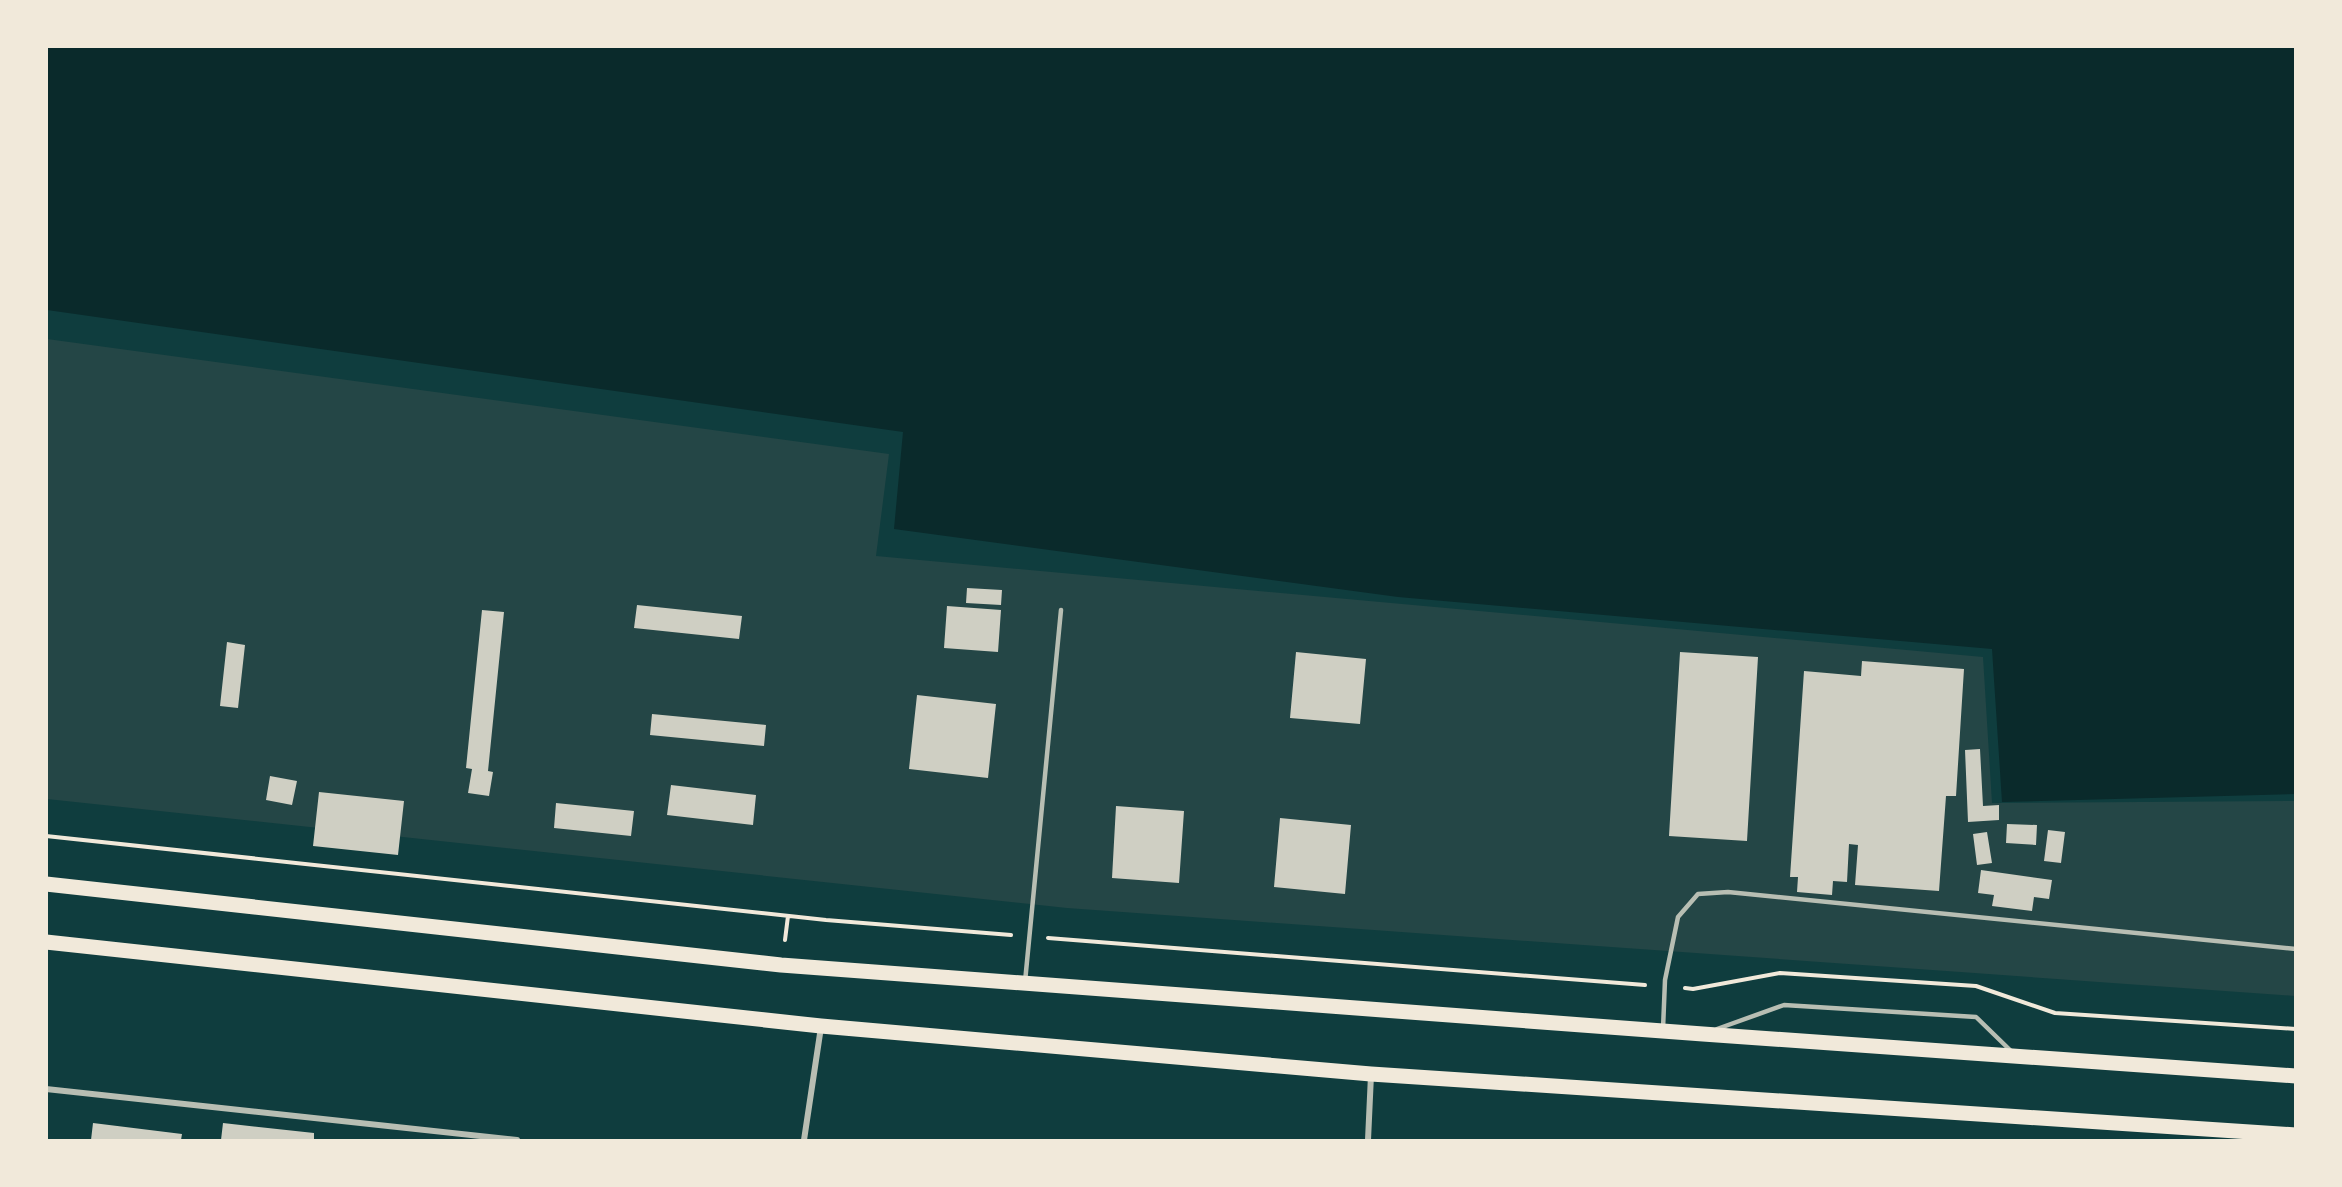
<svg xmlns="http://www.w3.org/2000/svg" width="2342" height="1187" viewBox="0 0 2342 1187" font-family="'DejaVu Sans',sans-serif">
<rect width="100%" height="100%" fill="#0f3d3e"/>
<path fill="#244646" d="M47,339l842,115 -13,102 1107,101 9,146 303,-2v195l-1228,-88 -1020,-109z"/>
<path fill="#0a2a2b" d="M47,46l2248,1v747l-293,8 -10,-153 -594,-52 -504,-68 9,-97 -856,-122z"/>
<path fill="#cfcfc3" d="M967,588l35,2 -1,15 -35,-2z
M637,605l105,11 -3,23 -105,-11z
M947,606l54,4 -3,42 -54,-4z
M482,610l22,2 -16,159 5,1 -4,24 -21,-3 4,-24 -6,-1z
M227,642l18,3 -7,63 -18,-2z
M1296,652l70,7 -6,65 -70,-6z
M1680,652l78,5 -11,184 -78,-5z
M1862,661l102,8 -8,127h-10l-7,95 -84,-6 3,-40 -9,-1 -2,38 -14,-1 -1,14 -35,-3 1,-15h-8l14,-206 57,5z
M917,695l79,9 -8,74 -79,-9z
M652,714l114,11 -2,21 -114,-11z
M1980,749l3,57 16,-1v15l-31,2 -3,-72z
M270,776l27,5 -5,24 -26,-5z
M671,785l85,10 -3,30 -86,-10z
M319,792l85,9 -6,54 -85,-9z
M556,803l78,8 -3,25 -77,-8z
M1116,806l68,5 -5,72 -67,-5z
M1280,818l71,7 -6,69 -71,-7z
M2007,824l30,1 -1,20 -30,-2z
M2048,830l17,2 -4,31 -17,-2z
M1987,832l5,31 -15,2 -4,-31z
M1981,870l71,10 -3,19 -15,-2 -2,14 -40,-5 2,-11 -16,-2z
M93,1123l89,11 -1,6h-90z
M223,1123l91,10v7h-93z"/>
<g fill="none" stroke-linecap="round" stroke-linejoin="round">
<path stroke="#f1e9da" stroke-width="4" d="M46,836l780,84 185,15
M1048,938l597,47
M785,940l3,-24
M1685,988l8,1 87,-16 196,13 79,27 241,16"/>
<path stroke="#b8beb3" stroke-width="4.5" d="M1025,982l36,-372
M1663,1029l2,-49 13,-63 20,-23 30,-2 568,57
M1717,1029l67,-24 192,12 35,34"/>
<path stroke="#b8beb3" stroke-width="6" d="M46,1089l471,51
M804,1140l17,-113
M1368,1140l3,-65"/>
<path stroke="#f1e9da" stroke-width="15" d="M46,884l735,81 922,69 593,42
M46,942l775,84 550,48 925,61"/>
</g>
<rect width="2342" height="1187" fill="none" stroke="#f1e9da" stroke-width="96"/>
</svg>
